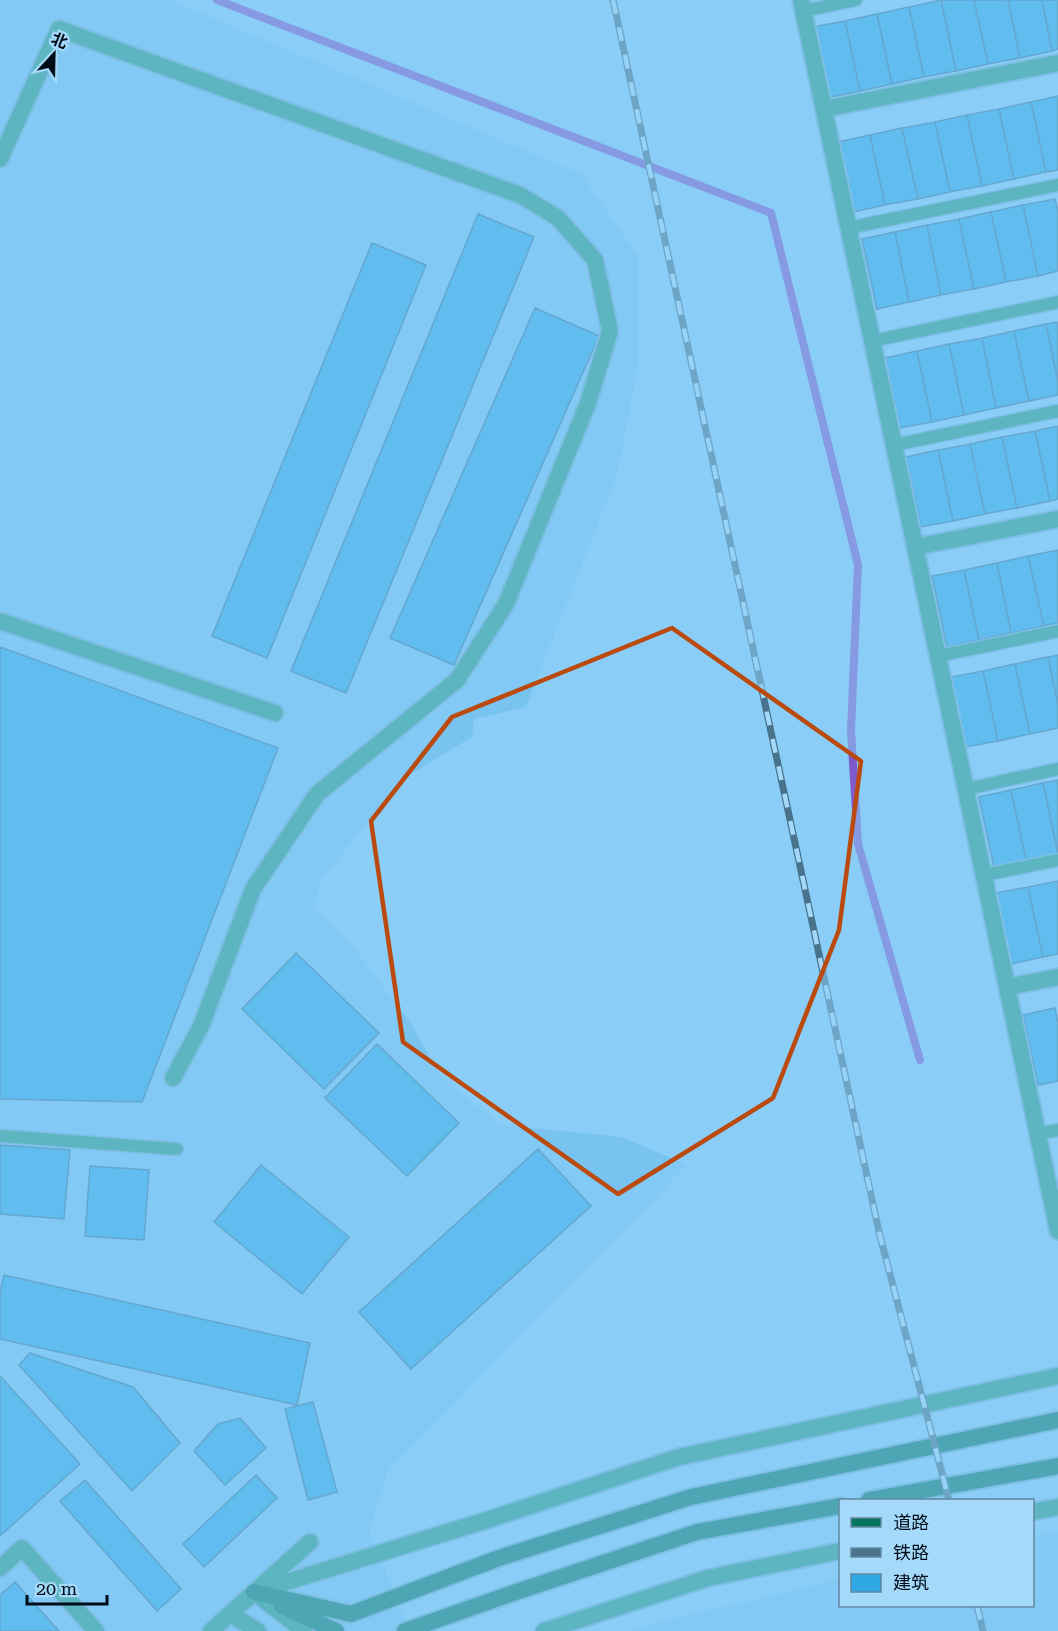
<svg xmlns="http://www.w3.org/2000/svg" width="1058" height="1631" viewBox="0 0 1058 1631" font-family="'Roboto Serif','Noto Sans SC',serif">
<rect width="100%" height="100%" fill="#8acef7"/>
<path fill="#79c3f1" d="M0,0h170l411,174 58,84 -1,109 -21,108 -91,232 -52,12 -2,18 -71,43 -80,100 -6,30 42,41 56,76 26,47 61,51 122,12 65,28 -299,306 -19,59 41,101h-410z
M1058,1531v100h-426l25,-8 183,-44v27h192l1,-70z"/>
<g fill="none" stroke-linecap="round" stroke-linejoin="round">
<path stroke="#805acb" stroke-width="8" d="M217,0l554,213 87,352 -7,165 7,114 62,216"/>
</g>
<path fill="#2fa8e4" stroke="#35789d" stroke-width="1.5" d="M941,0h33l14,64 -32,7z
M941,0l15,71 -32,6 -15,-70z
M974,0h34l12,58 -32,6z
M1008,0h34l10,51 -32,7z
M1042,0h16v49l-6,2z
M909,7l15,70 -32,7 -15,-70z
M877,14l15,70 -32,7 -15,-70z
M845,21l15,70 -33,7 -15,-71z
M1058,96v74l-12,2 -15,-70z
M1031,102l15,70 -32,7 -15,-70z
M999,109l15,70 -32,7 -15,-71z
M967,115l15,71 -32,6 -15,-70z
M935,122l15,70 -32,7 -16,-71z
M902,128l16,71 -33,6 -15,-70z
M870,135l15,70 -32,7 -15,-70z
M1055,199l3,12v60l-20,5 -15,-71z
M1023,205l15,71 -32,6 -15,-70z
M991,212l15,70 -32,7 -15,-70z
M478,214l56,23 -188,456 -55,-22z
M959,219l15,70 -33,6 -14,-70z
M927,225l14,70 -32,7 -14,-70z
M895,232l14,70 -32,7 -15,-70z
M372,243l54,22 -159,393 -55,-22z
M535,308l64,28 -145,329 -64,-27z
M1058,322v60l-12,-58z
M1046,324l12,58v13l-29,6 -15,-70z
M1014,331l15,70 -33,7 -14,-70z
M982,338l14,70 -32,7 -15,-71z
M949,344l15,71 -32,7 -15,-71z
M917,351l15,71 -32,6 -15,-70z
M1058,426v73l-8,2 -15,-70z
M1035,431l15,70 -33,7 -15,-71z
M1002,437l15,71 -32,6 -15,-70z
M970,444l15,70 -32,7 -15,-71z
M938,450l15,71 -32,6 -15,-70z
M1058,550v73l-14,3 -16,-70z
M1028,556l16,70 -33,7 -14,-70z
M997,563l14,70 -32,7 -15,-70z
M964,570l15,70 -32,7 -15,-71z
M0,647l278,101 -136,354 -142,-3z
M1058,655v50l-10,-48z
M1048,657l10,48v23l-28,6 -15,-70z
M1015,664l15,70 -32,7 -15,-70z
M983,671l15,70 -32,6 -15,-70z
M1058,780v73l-15,-70z
M1043,783l15,71 -32,6 -15,-70z
M1011,790l15,70 -32,7 -15,-70z
M1058,881v73l-15,3 -15,-70z
M1028,887l15,70 -32,7 -15,-71z
M296,953l83,80 -55,56 -82,-80z
M1055,1008l3,15v58l-20,4 -15,-70z
M377,1044l82,79 -52,53 -82,-78z
M0,1145l70,5 -6,69 -64,-5z
M538,1149l53,57 -180,163 -52,-57z
M261,1165l88,72 -47,57 -88,-72z
M90,1166l59,4 -5,70 -59,-4z
M4,1275l306,68 -13,62 -297,-66v-47z
M30,1353l103,34 47,56 -48,48 -113,-126z
M0,1376l80,88 -80,72z
M313,1402l24,90 -29,8 -23,-91z
M240,1418l26,30 -41,37 -31,-34 24,-27z
M256,1475l21,23 -73,69 -21,-23z
M85,1480l96,109 -24,22 -97,-110z
M15,1582l44,49h-59v-36z"/>
<g fill="none" stroke-linecap="round" stroke-linejoin="round">
<g stroke="#71abcf" stroke-width="15">
<path id="service" d="M803,11l53,-11
M848,228l210,-43
M872,341l186,-39
M894,445l164,-34
M938,656l120,-25
M966,789l92,-20
M984,875l74,-15
M1038,1134l20,-4
M0,1136l177,13"/>
</g>
<g stroke="#71abcf" stroke-width="20">
<path id="minor" d="M801,0l257,1231
M824,109l234,-46
M0,159l59,-130 461,166 38,23 37,42 15,71 -22,72 -82,201 -49,76 -140,114 -64,95 -52,137 -28,52
M915,547l143,-28
M0,621l275,92
M1007,987l51,-10
M0,1568l22,-20 74,83
M230,1614l28,17"/>
</g>
<g stroke="#71abcf" stroke-width="20">
<path id="tertiary" d="M1032,1512l26,-5
M254,1592l230,-71 195,-64 379,-81
M254,1592l50,39
M211,1631l99,-89
M544,1631l164,-53 132,-27"/>
</g>
<g stroke="#71abcf" stroke-width="20">
<path id="secondary" d="M869,1500l189,-34
M254,1592l97,22 148,-56 192,-61 367,-77
M282,1606l54,25
M405,1631l111,-39 181,-60 143,-26"/>
</g>
<use href="#service" stroke="#299881" stroke-width="12"/>
<use href="#minor" stroke="#299881" stroke-width="16"/>
<use href="#tertiary" stroke="#299881" stroke-width="16"/>
<use href="#secondary" stroke="#067663" stroke-width="16"/>
<g stroke="#49738d" stroke-width="7">
<path id="rail" d="M613,0l266,1232 70,268
M977,1606l6,25"/>
</g>
<use href="#rail" stroke="#a4d9fa" stroke-width="4.5" stroke-dasharray="14" stroke-linecap="butt"/>
</g>
<path d="M0 0H1058V1631H0ZM672,628l189,133 -22,169 -66,168 -155,96 -215,-152 -32,-221 81,-104z" fill="#8acef7" fill-opacity=".55" fill-rule="evenodd"/>
<path fill="none" stroke="#ba4a0e" stroke-width="4.5" stroke-linejoin="round" d="M672,628l189,133 -22,169 -66,168 -155,96 -215,-152 -32,-221 81,-104z"/>
<rect x="839" y="1499" width="195" height="108" fill="#a4d9fa" stroke="#6287a0" stroke-width="1.5"/>
<rect x="851" y="1518" width="30" height="9" fill="#067663" stroke="#6287a0" stroke-width="1.5"/>
<text x="893" y="1529" font-size="18" fill="#000d18">道路</text>
<rect x="851" y="1548" width="30" height="9" fill="#49738d" stroke="#6287a0" stroke-width="1.5"/>
<text x="893" y="1559" font-size="18" fill="#000d18">铁路</text>
<rect x="851" y="1574" width="30" height="18" fill="#2fa8e4" stroke="#6287a0" stroke-width="1.5"/>
<text x="893" y="1589" font-size="18" fill="#000d18">建筑</text>
<g transform="translate(54 54) rotate(22)" stroke="#a4d9fa" stroke-width="4.5" paint-order="stroke">
<path d="M0-4.5L10 22L0 15L-10 22Z" fill="#000d18"/>
<text y="-9" font-size="16" font-weight="bold" text-anchor="middle" fill="#000d18">北</text>
</g>
<path d="M27 1595v9h80v-9" fill="none" stroke="#000d18" stroke-width="3"/>
<text x="36" y="1595" font-size="18" fill="#000d18" stroke="#a4d9fa" stroke-width="4.5" paint-order="stroke">20 m</text>
</svg>
